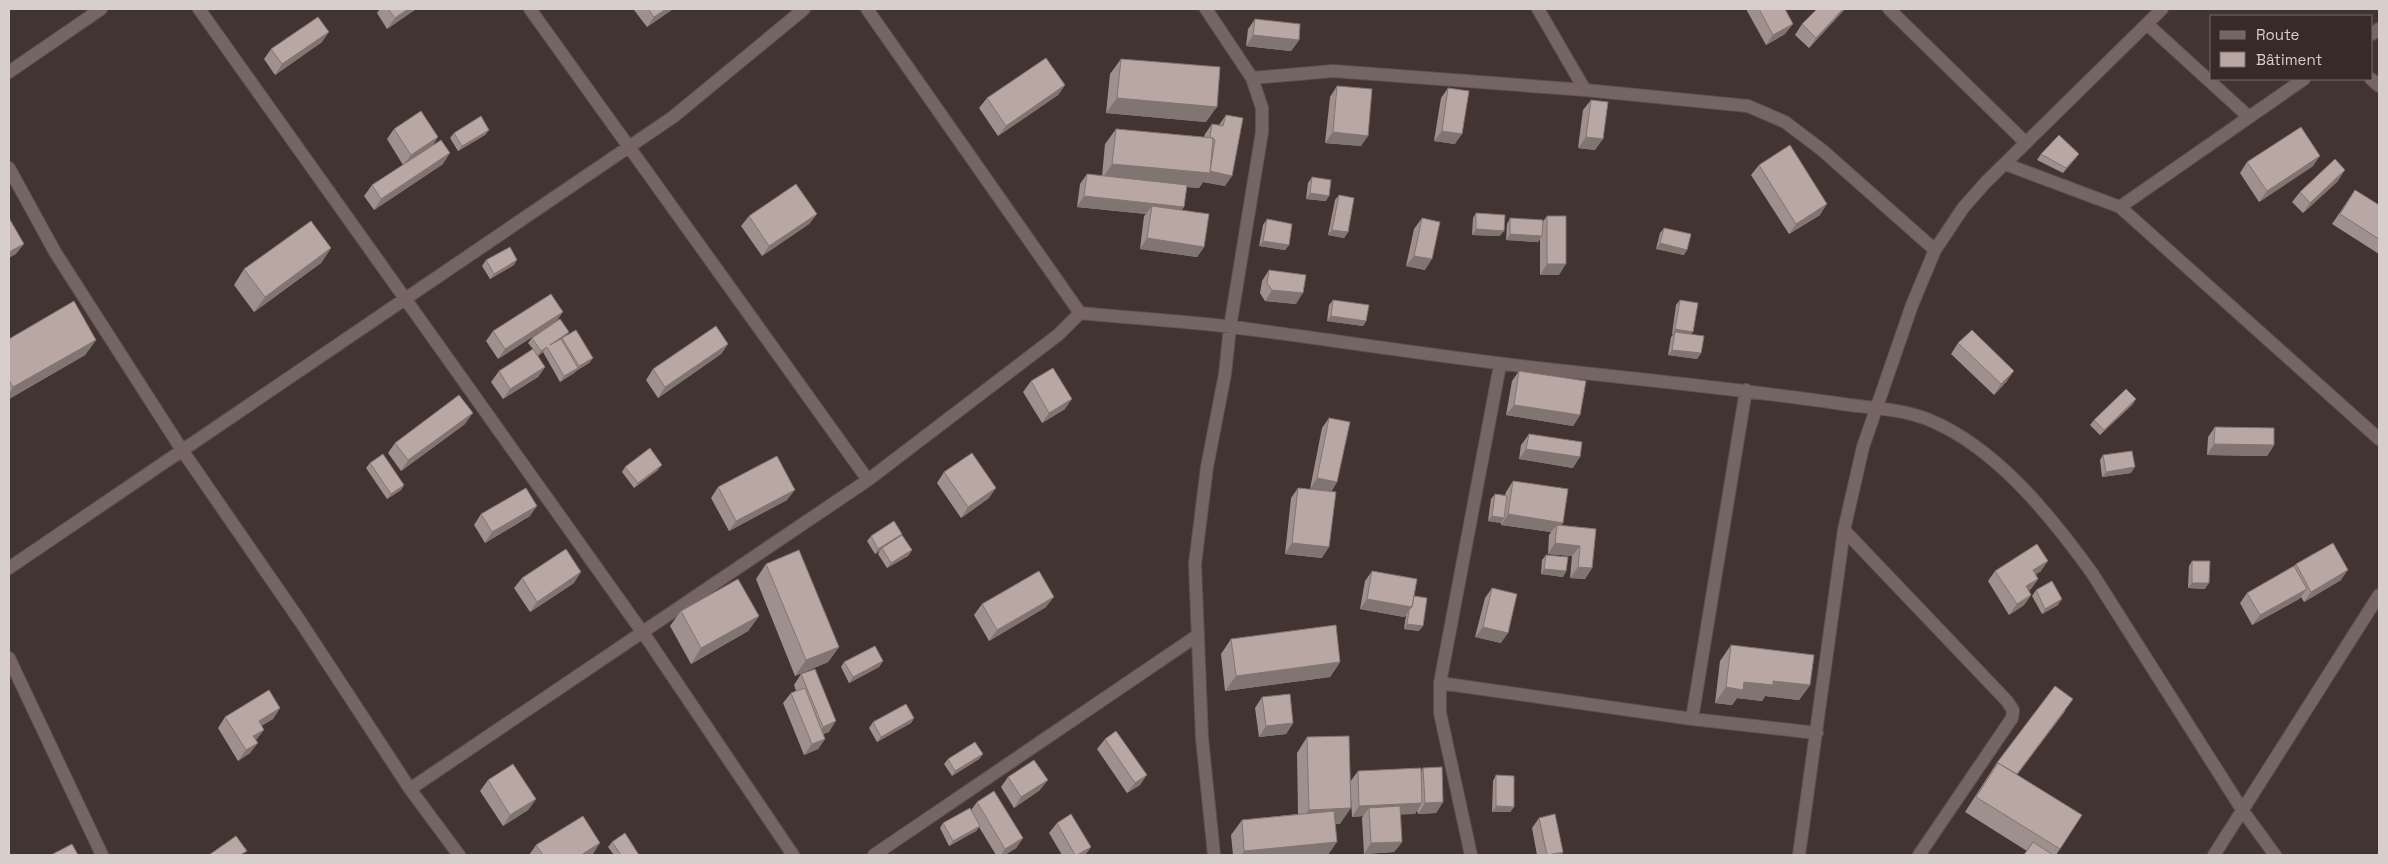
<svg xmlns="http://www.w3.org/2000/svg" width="2388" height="864" viewBox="0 0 2388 864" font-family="'Space Grotesk',sans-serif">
<rect width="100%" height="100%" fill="#423431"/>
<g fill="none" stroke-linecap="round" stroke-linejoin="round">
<g stroke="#5d514f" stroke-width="14">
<path id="street" d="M199,9l449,631 145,215
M530,9l338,471
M1206,9l46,69 10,30v24l-32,195 -5,47 -18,93 -12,97 7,174 12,117
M1538,9l47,81
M1889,9l137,134
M2147,24l102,93
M2372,34l7,-5
M9,72l92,-63
M1252,78l81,-7 252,19 163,16 37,16 37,28 113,100
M2371,79l8,7
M2005,164l115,43 184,-128
M9,168l46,84 127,198 118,171 110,168 49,66
M2120,207l259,232
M1080,313c51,5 102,8 152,14 117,15 233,34 351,46 85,9 169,18 253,30 31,5 62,5 91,16 68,27 123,96 165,154l151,238 32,44
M1844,530l163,171 6,9 -1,8 -93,137
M9,568l664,-451 131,-108
M9,658l93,197
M1440,683l252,36 125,14
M1692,719l54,-329
M410,789l458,-309 190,-145 22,-22 -213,-304
M874,855l324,-220
M1471,855l-31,-142v-30l60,-318
M1799,855l45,-325 19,-83 49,-142 23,-55 28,-42 22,-25 177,-174
M2214,855l165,-260"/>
</g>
<use href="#street" stroke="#766663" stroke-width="12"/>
</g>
<path fill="#9e908c" d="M380,9h36l-29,20 -10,-16z
M636,9h37l-26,18 -13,-17z
M1746,9h39v25l-19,11z
M1817,9h28l-36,39 -14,-13 7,-11z
M1255,19l44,21 -8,11 -45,-5 2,-17z
M322,42l-47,33 -11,-16 7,-10z
M1121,59l85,63 -100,-9 4,-39z
M1065,85l-7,10 -60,41 -19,-28 8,-10z
M1337,86l24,60 -36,-3 5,-46z
M1448,88l7,56 -21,-3 7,-43z
M1591,100l4,50 -17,-2 5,-38z
M1226,115l-1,71 -22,-4 -4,6 -13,-1 -4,23 22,37 -7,10 -57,-8 4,-33 2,-2 -69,-7 3,-23 7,-10 15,2 3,-32 11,-15 88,8 1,-3 7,-10 7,1z
M394,129l44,8 -6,9 11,18 -69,46 -10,-14 8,-11 31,-20 -16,-26z
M489,130l-4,5 -27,16 -8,-13 4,-5z
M2041,154h38l-4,5 -12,14 -26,-13z
M2247,162l66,4 -54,36 -19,-29z
M1759,165l61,50 -31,19 -38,-59z
M1312,177l14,24 -20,-2 2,-16z
M2338,181l-35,32 -11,-11 8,-10z
M2355,190l24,15v49l-47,-30z
M1339,195l9,37 -4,6 -16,-3 7,-35z
M1476,213l24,23 -28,-1 1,-17z
M817,214l-8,10 -47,32 -21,-30 8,-10z
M1547,216l12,59h-19v-36l-2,3 -32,-2 1,-16 3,-6 32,5z
M1422,218l3,52 -19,-4 8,-37z
M1267,219l22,26 -4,5 -26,-4 4,-21z
M1664,228l20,27 -28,-6 4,-16z
M331,248l-10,15 -67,49 -20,-27 10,-16z
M486,260l28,5 -24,14 -8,-13z
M1269,270l27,34 -31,-3 -5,-8 2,-12z
M1333,300l33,21 -3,5 -36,-5 2,-16z
M1680,300l11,34 10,19 -4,6 -29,-4 3,-18 2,-2 -1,-1 4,-29z
M556,321l10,15 27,22 -4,5 -13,8 -2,2 -14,9 -17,-30 -5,4 7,11 -7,10 -35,22 -12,-17 8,-11 34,-22 -5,-6 4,-5 11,-8 -45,29 -12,-18 7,-10z
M9,339l87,1 -11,15 -76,44z
M1958,343l49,38 -13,14 -43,-41z
M728,344l-7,10 -63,44 -12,-18 7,-11z
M1519,371l61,44 -7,11 -67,-11 6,-34z
M1031,381l34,28 -23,14 -19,-31z
M2133,404l-33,31 -10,-10 4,-5z
M1329,418l8,64 -6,10 -9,66 -37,-4 6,-56 7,-10 19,2 -7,-1 12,-61z
M465,424l-64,47 -13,-18 7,-10z
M2215,427l59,18 -7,11 -60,-1 1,-18z
M1529,434l44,34 -54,-9 2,-14z
M2103,455l28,18 -29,4 -2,-17z
M370,463l34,22 -3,5 -14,9 -21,-31z
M625,467l33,3 -24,18 -12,-16z
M944,472l45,26 -28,20 -24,-35z
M1513,481l50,42 -2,2 35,4 -4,39 -7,11 -15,-1 2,-22 -24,-2 1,-19 2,-3 -50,-7v-3v1l-13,-2 3,-22 4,-5 10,1 1,-3z
M718,487l69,13 -58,31 -18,-33z
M481,514l49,2 -45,27 -11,-18z
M902,534l-2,3 12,13 -4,6 -21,12 -9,-14 2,-3 -5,3 -8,-13 4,-5z
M1546,555l20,16 -3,6 -22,-3 1,-14z
M2192,561l13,28 -17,-1 1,-22z
M766,564l73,83 -11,15 -33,14 -39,-97z
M2296,564l45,16 -37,22 -3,-5 -2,2 -47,26 -12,-22 7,-10 47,-27z
M1372,571l42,25 5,35 -15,-2 2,-14 -2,2 -44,-8 5,-28z
M1995,571h46l-5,3 2,5 -7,10 -2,1 2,5 -7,10 -15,10 -21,-34z
M522,578l52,5 -44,29 -16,-24z
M1492,588l9,55 -26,-6 10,-39z
M2036,590l22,15 -16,9 -10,-18z
M982,604l64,3 -57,34 -15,-26z
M681,611l78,5 -11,15 -57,33 -21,-38z
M1231,639l109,23 -10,15 -105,14 -4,-37z
M1731,645l79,40 -11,15 -34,-4 -3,5 -25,-3 -5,7 -17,-2 5,-42z
M883,661l-4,6 -30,16 -8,-16 3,-5z
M801,674l28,58 -6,2 2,5 -7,10 -14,6 -21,-52 8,-10 5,-2 -2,-6z
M1262,697l31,26 -7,11 -27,3 -4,-29z
M280,708l-7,11 -12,7 -11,27 -12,8 -20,-33 7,-11z
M2066,710l-49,65 43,74 -4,6h-32l3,-4 -62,-39 31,-48z
M914,718l-3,5 -34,19 -8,-14 4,-6z
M1307,737l33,87h-4l-8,31h-95l-2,-20 11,-15 56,-6 -1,-61z
M1105,739l35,46 -13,8 -30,-44z
M983,754l-4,5 -27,17 -8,-12 4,-5z
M1423,768l20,34 -7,11 -18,1 -1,-4 -2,4h-15l2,28 -8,10 -30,2 -2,-36 1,-2 -11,1 -2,-35 8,-11 63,1z
M1496,775l18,32 -4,5h-18l1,-31z
M1008,777l32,13 -26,18 -13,-21z
M488,780l48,19 -8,11 -25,16 -23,-35z
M977,802l46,36 -7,10 -11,7h-9l-17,-28 -3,4 -27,15 -9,-18 3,-5 28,-13z
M1539,818l24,34 -2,3h-24l-5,-27z
M1057,823l34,24 -6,8h-23l-13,-22z
M612,842l27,13h-25l-6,-8z
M536,845l57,9 -3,1h-61z"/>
<path fill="#817572" d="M408,9h8l-29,20 8,-11z
M666,9h7l-26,18 7,-10z
M1843,9h2l-36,39 7,-10z
M1793,24l-8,10 -19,11 7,-10z
M329,32l-7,10 -47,33 7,-11z
M1253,35l46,5 -8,11 -45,-5z
M1065,85l-7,10 -60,41 8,-10z
M1117,98l100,9 -11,15 -100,-9z
M489,130l-4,5 -27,16 4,-5z
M1442,131l20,3 -7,10 -21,-3z
M1333,132l35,4 -7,10 -36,-3z
M438,137l-7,10 -28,18 8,-10z
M1586,137l17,2 -8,11 -17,-2z
M450,153l-7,11 -69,46 7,-11z
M2079,154l-4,5 -12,14 3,-5z
M2320,156l-7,10 -54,36 8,-11z
M1112,164l97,7 23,5 -7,10 -22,-4 -4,6 -97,-9z
M2345,170l-7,11 -35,32 7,-10z
M1310,193l19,3 -3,5 -20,-2z
M1084,196l100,11 -7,10 -25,-11 -6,8 -69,-7z
M1827,204l-7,11 -31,19 7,-10z
M817,214l-8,10 -47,32 7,-10z
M1476,229l28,2 -4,5 -28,-1z
M1332,230l16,2 -4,6 -16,-3z
M1510,234l32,2 -4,6 -32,-2z
M1147,238l57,9 -7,10 -57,-8z
M1263,241l26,4 -4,5 -26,-4z
M1660,243l27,7 -3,5 -28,-6z
M24,244l-8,10 -7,4v-6z
M331,248l-10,15 -67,49 11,-15z
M1414,256l18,3 -7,11 -19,-4z
M517,260l-3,5 -24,14 4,-5z
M1547,264h19l-7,11h-19z
M1272,290l31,3 -7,11 -31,-3z
M563,312l-7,10 -58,37 7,-10z
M1331,316l35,5 -3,5 -36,-5z
M1675,329l18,3 -4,5 -14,-5 -2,3 -1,-1z
M569,332l-4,5 -3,1 -1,2 -11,5z
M96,340l-11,15 -76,44v-5l4,-7z
M728,344l-7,10 -63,44 7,-11z
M547,347l-4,5 -6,4 4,-5z
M1672,350l29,3 -4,6 -29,-4z
M593,358l-4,5 -13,8 -2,2 -14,9 4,-6 13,-7 2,-3z
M545,367l-7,10 -35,22 7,-10z
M2014,371l-7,10 -13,14 7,-11z
M1072,399l-7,10 -23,14 7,-10z
M2136,399l-3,5 -33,31 4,-5z
M1514,405l66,10 -7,11 -67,-11z
M473,413l-8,11 -64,47 7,-11z
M2214,444l60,1 -7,11 -60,-1z
M1526,449l54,8 -7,11 -54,-9z
M662,465l-4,5 -24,18 4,-5z
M2135,467l-4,6 -29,4 4,-5z
M1317,478l20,4 -7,11 -20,-4z
M404,485l-3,5 -14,9 4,-5z
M996,488l-7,10 -28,20 7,-11z
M795,490l-8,10 -58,31 7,-10z
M537,506l-7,10 -45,27 7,-11z
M1508,514l55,9 -7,10 1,-8 -6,7 -50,-7z
M1492,516l12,2 -3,5 -13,-2z
M902,534l-4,5 -16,9 -2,3 -5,3 3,-5z
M1292,543l37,4 -7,11 -37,-4z
M1555,543l25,3 -8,10 -24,-2z
M912,550l-4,6 -21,12 4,-5z
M2048,561l-7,10 -15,10 7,-11z
M1578,567l14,1 -7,11 -15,-1z
M1544,569l22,2 -3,6 -22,-3z
M2348,570l-7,10 -37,22 7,-10z
M581,572l-7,11 -44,29 7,-10z
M2038,579l-7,10 -12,8 7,-11z
M2192,583h17l-4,6 -17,-1z
M2307,589l-8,10 -47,26 8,-10z
M2031,595l-7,10 -15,10 8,-11z
M1054,597l-8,10 -57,34 8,-11z
M1367,599l45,8 -8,10 -44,-8z
M2062,599l-4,6 -16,9 3,-5z
M759,616l-11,15 -57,33 10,-16z
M1407,624l16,2 -4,5 -15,-2z
M1483,627l25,6 -7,10 -26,-6z
M839,647l-11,15 -33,14 11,-16z
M883,661l-4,6 -30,16 4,-6z
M1340,662l-10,15 -105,14 11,-15z
M1773,681l37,4 -11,15 -34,-4 -3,5 -25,-3 -5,7 -17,-2 11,-16 18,-5z
M280,708l-7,11 -22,13 8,-11z
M914,718l-3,5 -34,19 4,-5z
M836,721l-7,11 -14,5 8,-10z
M1293,723l-7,11 -27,3 7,-11z
M264,730l-8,10 -3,-4z
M825,739l-7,10 -14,6 8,-11z
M258,743l-8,10 -12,8 8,-11z
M983,754l-4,5 -27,17 3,-5z
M1147,775l-7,10 -13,8 8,-10z
M1048,780l-8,10 -26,18 7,-11z
M536,799l-8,11 -25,16 7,-11z
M1443,802l-7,11 -18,1 7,-11z
M1422,803l-7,11 -45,2 -1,-8 -6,8 -11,1 7,-11z
M1496,806l18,1 -4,5h-18z
M1351,808l-11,16 -42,1 11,-15z
M980,826l-4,5 -27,15 4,-5z
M1023,838l-7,10 -11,7h-4l4,-6z
M1337,842l-9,13h-87l3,-4z
M1402,842l-8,10 -30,2 7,-11z
M600,843l-7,11 -3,1h-9z
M1091,847l-6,8h-8z
M1563,852l-2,3h-14z"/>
<path fill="#b8a7a3" stroke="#817572" d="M388,9h20l-13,9z
M648,9h18l-12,8z
M1759,9h26l8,15 -20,11z
M1817,9h26l-27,29 -14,-14z
M318,17l11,15 -47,32 -11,-15z
M1255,19l45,5 -1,16 -46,-5z
M1046,58l19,27 -59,41 -19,-28z
M1121,59l99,8 -3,40 -100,-9z
M1337,86l35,3 -4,47 -35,-4z
M1448,88l21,3 -7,43 -20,-3z
M1591,100l17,2 -5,37 -17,-2z
M421,111l17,26 -27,18 -17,-26z
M1226,115l17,3 -11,58 -22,-5 5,-31 -2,-1v-1l-3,-1 2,-13 11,2z
M481,116l8,14 -27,16 -8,-13z
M2301,127l19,29 -53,35 -20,-29z
M1116,129l97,9 -3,35 -98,-9z
M2059,135l20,19 -13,14 -25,-14z
M441,140l9,13 -69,46 -9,-14z
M1790,145l37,59 -31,20 -37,-59z
M2335,159l10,11 -35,33 -10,-11z
M1087,174l100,11 -3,22 -100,-11z
M1312,177l19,3 -2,16 -19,-3z
M796,184l21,30 -48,32 -20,-30z
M2355,190l24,15v34l-39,-25z
M1339,195l15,3 -6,34 -16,-2z
M1152,206l57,8 -5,33 -57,-9z
M1476,213l29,2 -1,16 -28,-2z
M1547,216h19v48h-19z
M9,218l15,26 -15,8z
M1422,218l18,4 -8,37 -18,-3z
M1510,218l33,2 -1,16 -32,-2z
M1267,219l25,5 -3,21 -26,-4z
M311,221l20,27 -66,49 -21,-28z
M1664,228l27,6 -4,16 -27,-7z
M510,247l7,13 -23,14 -8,-14z
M1269,270l37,5 -3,18 -31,-3 -5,-7z
M551,294l12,18 -58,37 -12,-18z
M1333,300l36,5 -3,16 -35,-5z
M1680,300l18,3 -5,29 -18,-3z
M74,301l22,39 -83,47 -4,-7v-41z
M560,319l9,13 -19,13 11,-6 17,29 -14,8 -17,-29 -6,4 -9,-13z
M716,326l12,18 -63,43 -12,-18z
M576,330l17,28 -14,8 -17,-28z
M1972,330l42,41 -13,13 -43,-41z
M1675,332l29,4 -3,17 -29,-3z
M533,349l12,18 -35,22 -11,-18z
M1053,368l19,31 -23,14 -18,-32z
M1519,371l67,10 -6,34 -66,-10z
M2126,389l10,10 -32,31 -10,-10z
M459,395l14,18 -65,47 -13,-17z
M1329,418l21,4 -13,60 -20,-4z
M2215,427l59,1v17l-60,-1z
M1529,434l53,8 -2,15 -54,-8z
M650,448l12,17 -24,18 -13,-16z
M2132,451l3,16 -29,5 -3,-17z
M972,453l24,35 -28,19 -24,-35z
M383,454l21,31 -13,9 -21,-31z
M777,456l18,34 -59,31 -18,-34z
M1513,481l55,8 -5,34 -55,-9z
M526,488l11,18 -45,26 -11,-18z
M1298,488l38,4 -7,55 -37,-4z
M1495,494l12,2 -3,22 -12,-2z
M894,521l8,13 -24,15 -7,-13z
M1557,525l39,4 -4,39 -14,-1 2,-21 -25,-3z
M902,535l10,15 -21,13 -9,-15z
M2333,543l15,27 -37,22 -15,-28z
M2037,544l11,17 -15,9 5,9 -12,7 5,9 -14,9 -22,-33z
M566,549l15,23 -44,30 -15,-24z
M799,550l40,97 -33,13 -40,-96z
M1546,555l22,2 -2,14 -22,-2z
M2192,561h18l-1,22h-17z
M2294,566l13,23 -47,26 -13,-22z
M1039,571l15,26 -57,33 -15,-26z
M1372,571l45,8 -5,28 -45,-8z
M738,579l21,37 -58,32 -20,-37z
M2052,581l10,18 -17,10 -9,-19z
M1492,588l25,6 -9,39 -25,-6z
M1414,596l13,2 -4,28 -16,-2 2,-14 3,-3z
M1336,625l4,37 -104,14 -5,-37z
M1731,645l83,10 -4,30 -37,-4v4l-29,-3 -1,8 -17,-3z
M875,646l8,15 -30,16 -9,-15z
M815,669l21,52 -13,6 -22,-53z
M2055,686l18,13 -56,75 -19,-11 -2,1z
M805,688l20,51 -13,5 -21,-51z
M269,690l11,18 -21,13 5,9 -11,6 5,7 -12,7 -21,-33z
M1290,694l3,29 -27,3 -4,-29z
M906,704l8,14 -33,19 -8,-15z
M1116,731l31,44 -12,8 -30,-44z
M1349,736l2,72 -42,2 -2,-73z
M975,742l8,12 -28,17 -7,-12z
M1034,760l14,20 -27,17 -13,-20z
M1998,763l84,52 -22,34 -84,-52z
M513,764l23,35 -26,16 -22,-35z
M1442,767l1,35 -18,1 -2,-35z
M1421,768l1,35 -63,3 -1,-35z
M1496,775l18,1v31l-18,-1z
M994,791l29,47 -18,11 -28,-47z
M1400,806l2,36 -31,1 -2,-35z
M970,808l10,18 -27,15 -10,-18z
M1334,811l3,31 -93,9 -2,-31z
M1071,814l20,33 -14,8h-2l-18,-32z
M1555,814l8,38 -16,3 -8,-37z
M583,816l17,27 -19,12h-38l-7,-10z
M625,833l14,22h-18l-9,-13z
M236,836l11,15 -7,4h-31z
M2033,842l20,13h-29z
M72,844l6,11h-27z"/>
<rect width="2388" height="864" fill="none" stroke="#d8cfcd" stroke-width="20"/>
<rect x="2210" y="15" width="162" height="65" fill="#372a27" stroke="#776c69"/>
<rect x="2220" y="31" width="25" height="8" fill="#766663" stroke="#776c69"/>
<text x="2256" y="40" font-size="15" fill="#d8cfcd">Route</text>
<rect x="2220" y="52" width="25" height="15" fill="#b8a7a3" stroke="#776c69"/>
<text x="2256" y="65" font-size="15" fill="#d8cfcd">Bâtiment</text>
</svg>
